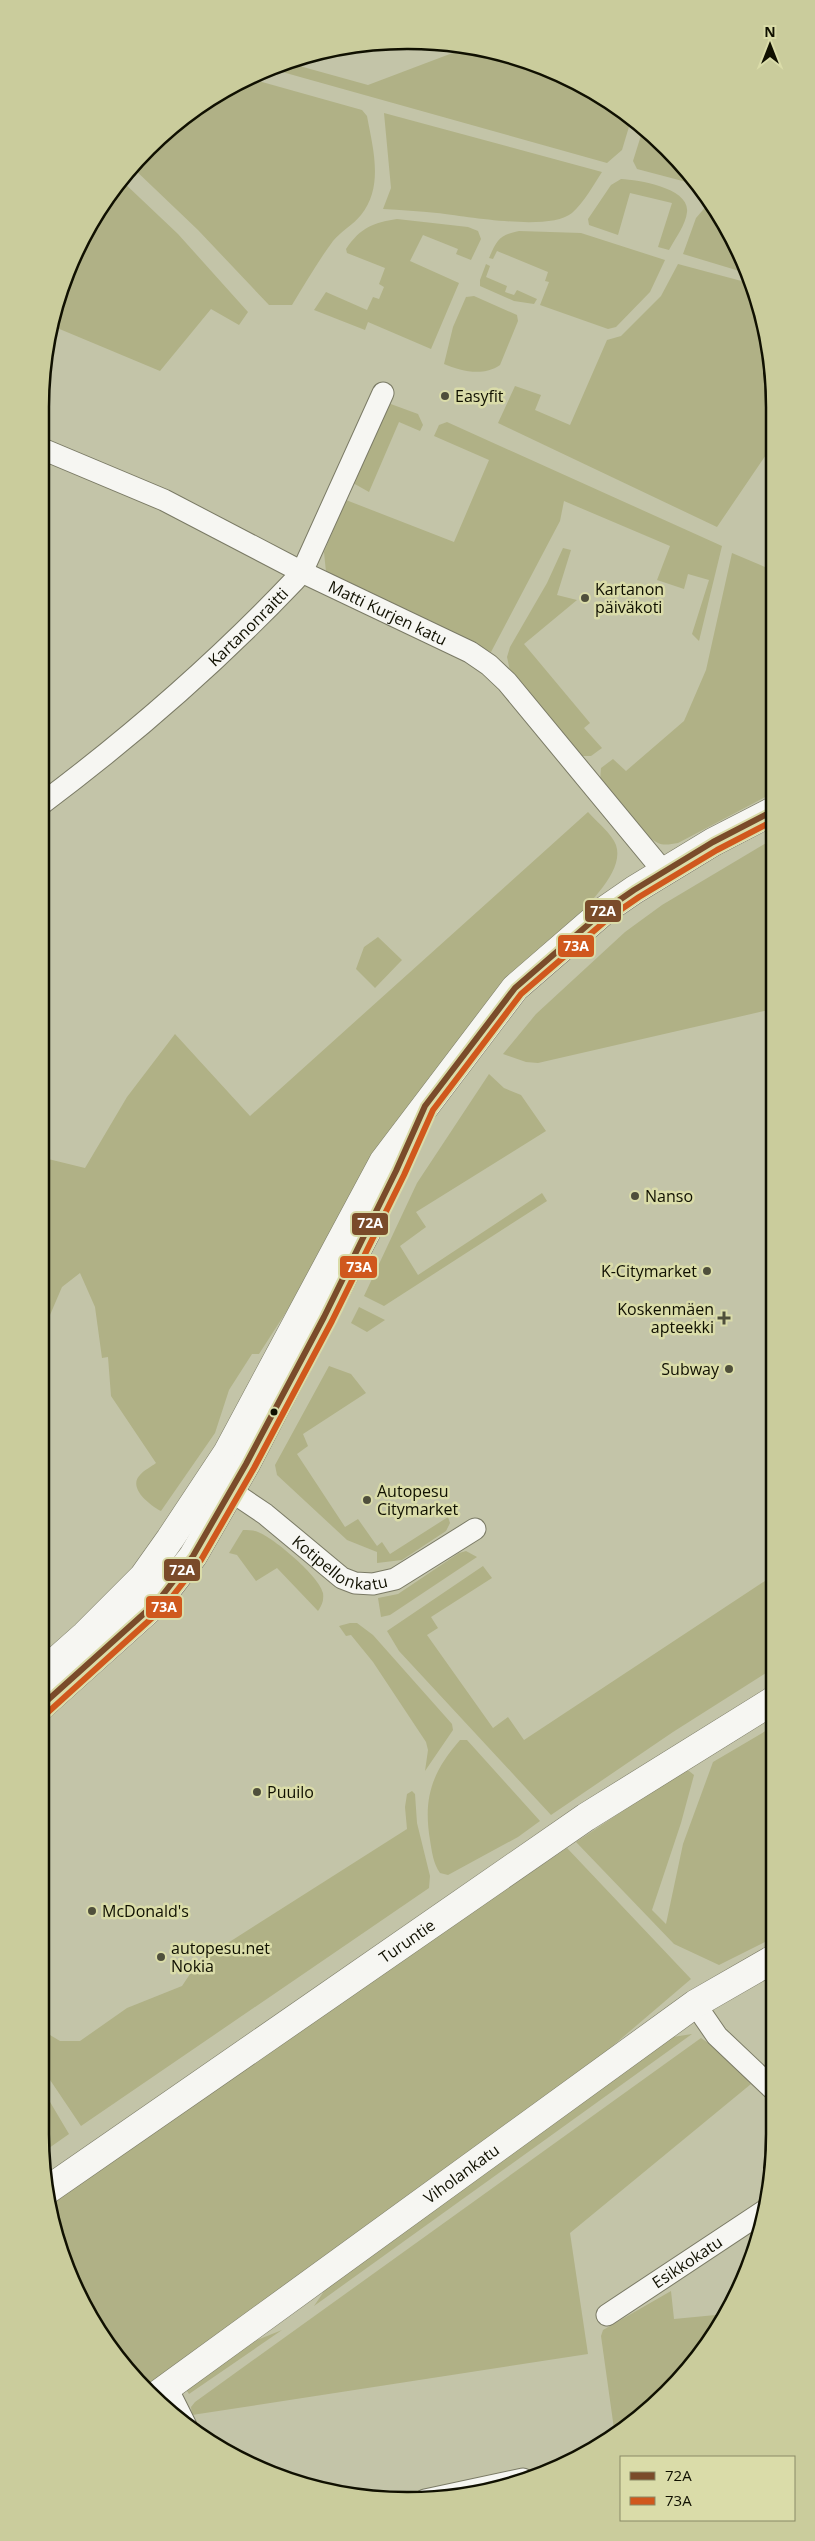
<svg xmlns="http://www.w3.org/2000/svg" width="815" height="2541" viewBox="0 0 815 2541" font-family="'Open Sans',sans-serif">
<rect width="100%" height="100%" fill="#c3c4a8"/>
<path fill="#b0b186" d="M471,46l8,1 112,42 40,31 -9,30 -15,13 -339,-95 17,-6 83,23z
M248,78l114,32 5,6c6,33 17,70 -6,99 -8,10 -20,16 -28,26 -15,20 -28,43 -41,64h-23l-71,-75 -66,-63 16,-20 56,-45z
M384,113l218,59c-9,14 -18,30 -30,41 -23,19 -106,3 -135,0 -18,-2 -36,-3 -54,-4l8,-21z
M643,129l25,19 26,36 -57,-15 -4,-8z
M621,179c18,1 69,9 66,33 -1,12 -12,27 -18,38l-11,-3 14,-44 -42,-10 -12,42 -29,-10 -1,-6 23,-34z
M121,180l57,54 70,78 -9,13 -28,-16 -51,62 -110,-46 18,-58 34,-64z
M708,204l29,41 9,28 -63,-19 13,-36z
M397,219l71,8 10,4 3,8 -10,21 -15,-6 2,-5 -35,-14 -13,26 49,22 -28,66 -63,-27 -3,8 -51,-20 12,-18 41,18 6,-13 6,2 5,-12 -5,-3 6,-16 -38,-15 -1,-4c15,-22 27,-26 51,-30z
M519,231l62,2 84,27 -15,32 -34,35 -8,2 -68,-24 9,-23 -4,-1 3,-9 -51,-21 -4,8 -4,-1c8,-18 10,-23 30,-27z
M486,264l4,2 -4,11 21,9 -2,6 9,3 3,-5 20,9 -3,5 -20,-3 -34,-15v-6z
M678,264l71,19 23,76v87l-55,81 -219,-104 17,-37 26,9 -6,15 35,15 37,-85 14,-4 40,-40z
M474,296l43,19 1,6 -18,44c-17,12 -39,6 -56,-1l9,-37 13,-30z
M388,403l30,11 5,11 -3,6 -21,-9 -30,70 -16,-9z
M447,422l275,124 -23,95 -7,-7 17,-54 -21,-6 -4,15 -27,-9 13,-34 -106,-45 -4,20 -69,131 -165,-80 -2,-20 22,-52 108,42 35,-82 -55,-24 5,-11z
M563,548l8,2 -14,45 20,5 -53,44 66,79 -6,5 18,20 -11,8h-11l-70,-85 -3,-14 3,-10 37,-64z
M732,553l40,17 1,223 -95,50c-7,1 -14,3 -20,0 -20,-10 -43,-43 -58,-61l1,-14 12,-9 13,12 58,-50 22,-51z
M588,812c8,9 24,22 28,33 9,27 -29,59 -45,79l-261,351 -51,79h-7l-23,36 -14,43 -54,78c-10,-5 -34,-23 -21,-36 4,-5 11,-8 16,-12l-45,-67 -3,-39 -6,1 -7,-51 -15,-34 -18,14 -12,28h-10v-158l45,11 42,-71 48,-63 75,82z
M773,839v170l-235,54 -12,-1 -23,-8 33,-40 89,-82 37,-27z
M378,937l24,23 -27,28 -19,-19 8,-22z
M489,1074l15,14 17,7 25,36 -130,81 10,15 -26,19 18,29 124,-82 5,8 -163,105 -20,-10 53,-113z
M359,1307l26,13 -18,12 -16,-9z
M329,1366l22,8 15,19 -63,41 5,12 -11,8 48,73 13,-8 19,27 5,-4 8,12 58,-37 2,6 -4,8 -44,29 -25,3v-11l-30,-12 -70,-65 -2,-10z
M243,1530c5,0 11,0 15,2 16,6 62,45 65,61 1,8 -1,12 -5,18l-41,-43 -21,13 -19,-26 -8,-2z
M466,1551l11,6 -87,58 -9,2 -3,-19 20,-4 61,-41z
M483,1566l9,12 -61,39 7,11 -11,7 66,93 15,-11 16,23 250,-165v93l-101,64 -122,83 -152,-164 -12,-20z
M350,1623h7l16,12 79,89 1,6 -28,41 3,-21 -2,-8 -53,-80 -22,-27 -5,1 -7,-10z
M774,1726l1,211 -56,28 -45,-21 -98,-102 107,-71h6l5,4 -13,48 -29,87 14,14 17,-80 30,-82z
M460,1740h7l73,81 -22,16 -70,38 -8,-2c-7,-10 -8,-21 -10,-33 -7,-42 2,-68 30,-100z
M412,1791l3,3 2,29 13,53 -1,12 -348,238 -41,-61v-36l20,12h20l47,-33 55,-22 16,-24 209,-133 -2,-22 2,-13z
M567,1848l124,131 -116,99 -428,312 -16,-14 -63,-102 -21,-68 228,-159z
M692,2034l-378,272 15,-22 344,-247z
M701,2038l9,6 41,40 -181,149 18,121 -396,61 -1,-8 4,-5z
M40,2085l29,49 -27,19z
M671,2291l3,28 52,-5 -13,24 -45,55 -53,43 -14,-100 2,-6z
M282,2330l-93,64 -4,-6 62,-44z"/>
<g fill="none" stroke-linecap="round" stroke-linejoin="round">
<g stroke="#7a7a65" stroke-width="23">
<g id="street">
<path id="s1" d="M40,448l124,52 138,72 168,80 19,13 18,17 157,190"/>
<path id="s2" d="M40,805c91,-68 176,-142 254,-224l8,-9 81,-179"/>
<path id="s3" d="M219,1483l46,31 77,64 13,5 18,1 22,-5 80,-50"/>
<path d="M695,2004l22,32 58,55"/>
<path id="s4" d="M607,2315l160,-106"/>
<path d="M167,2388l19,38"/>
<path d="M425,2500l98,-21"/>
</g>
</g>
<g stroke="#7a7a65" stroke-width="29">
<g id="secondary">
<path d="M40,1675l45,-40 58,-58 27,-38 57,-86 156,-291 132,-174 90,-78 29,-20 79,-48 60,-31"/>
<path d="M40,1707l118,-106 35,-45 53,-92 123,-237"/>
<path id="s5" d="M154,2397l541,-393 80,-46"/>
</g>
</g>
<g stroke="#7a7a65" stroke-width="29">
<g id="highway">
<path id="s6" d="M46,2191l540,-374 188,-117"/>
</g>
</g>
<use href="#street" stroke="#f6f6f2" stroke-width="21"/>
<use href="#secondary" stroke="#f6f6f2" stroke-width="28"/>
<use href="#highway" stroke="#f6f6f2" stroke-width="28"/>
<g stroke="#dadca9" stroke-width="10">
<path id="bus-1" d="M40,1707l118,-106 35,-45 53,-92 78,-147 72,-146 29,-65 90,-118 90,-78 29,-20 79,-48 60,-31"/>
</g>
<g stroke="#dadca9" stroke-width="10">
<path id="bus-2" d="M46,1714l118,-107 37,-47 53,-92 78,-147 72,-146 29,-65 88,-116 89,-77 29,-20 78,-47 56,-29"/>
</g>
<use href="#bus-1" stroke="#7a4b2a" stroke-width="6"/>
<use href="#bus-2" stroke="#d0581d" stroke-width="6"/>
</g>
<g fill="#4f4f3b" stroke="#dadca9" stroke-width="2">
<circle cx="445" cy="396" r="5"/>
<circle cx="585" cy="598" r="5"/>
<circle cx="635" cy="1196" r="5"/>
<circle cx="707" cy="1271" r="5"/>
<path d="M721.5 1310.5h5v5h5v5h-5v5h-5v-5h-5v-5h5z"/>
<circle cx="729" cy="1369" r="5"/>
<circle cx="367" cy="1500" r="5"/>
<circle cx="257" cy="1792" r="5"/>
<circle cx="92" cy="1911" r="5"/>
<circle cx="161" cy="1957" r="5"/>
</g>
<circle fill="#101001" stroke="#dadca9" stroke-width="2" cx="274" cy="1412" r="4.5"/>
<g text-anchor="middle" stroke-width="5" stroke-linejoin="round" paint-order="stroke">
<g font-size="16" fill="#101001" stroke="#dadca9" text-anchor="start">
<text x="455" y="402">Easyfit</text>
<text x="595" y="595">Kartanon<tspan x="595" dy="18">päiväkoti</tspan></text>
<text x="645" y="1202">Nanso</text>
<text x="697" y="1277" text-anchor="end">K-Citymarket</text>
<text x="714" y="1315" text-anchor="end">Koskenmäen<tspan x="714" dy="18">apteekki</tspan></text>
<text x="719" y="1375" text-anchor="end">Subway</text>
<text x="377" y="1497">Autopesu<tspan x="377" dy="18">Citymarket</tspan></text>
<text x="267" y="1798">Puuilo</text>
<text x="102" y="1917">McDonald's</text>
<text x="171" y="1954">autopesu.net<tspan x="171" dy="18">Nokia</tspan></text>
</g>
<g font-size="16" fill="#101001" stroke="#dadca9">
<text dy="6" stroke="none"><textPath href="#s1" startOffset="385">Matti Kurjen katu</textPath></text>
<text dy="6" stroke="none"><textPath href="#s2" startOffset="274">Kartanonraitti</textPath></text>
<text dy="6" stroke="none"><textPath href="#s3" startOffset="148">Kotipellonkatu</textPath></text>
<text dy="6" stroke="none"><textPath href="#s6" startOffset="439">Turuntie</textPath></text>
<text dy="6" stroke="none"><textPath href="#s5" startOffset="380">Viholankatu</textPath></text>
<text dy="6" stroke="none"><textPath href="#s4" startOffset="96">Esikkokatu</textPath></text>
</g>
</g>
<path d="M0 0H815V2541H0ZM407 49H408A358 358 0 0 1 766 407V2134A358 358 0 0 1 408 2492H407A358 358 0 0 1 49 2134V407A358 358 0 0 1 407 49Z" fill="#cacc9c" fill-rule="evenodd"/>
<path fill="none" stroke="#101001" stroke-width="2.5" d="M407 49H408A358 358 0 0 1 766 407V2134A358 358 0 0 1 408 2492H407A358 358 0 0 1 49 2134V407A358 358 0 0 1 407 49Z"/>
<g stroke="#dadca9" stroke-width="2">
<rect x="584" y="899" width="38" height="24" rx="5" fill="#7a4b2a"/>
<rect x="557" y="934" width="38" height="24" rx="5" fill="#d0581d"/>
<rect x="351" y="1212" width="38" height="24" rx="5" fill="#7a4b2a"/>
<rect x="339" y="1255" width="39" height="24" rx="5" fill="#d0581d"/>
<rect x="163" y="1558" width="38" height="24" rx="5" fill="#7a4b2a"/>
<rect x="145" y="1595" width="38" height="24" rx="5" fill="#d0581d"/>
</g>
<g font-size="14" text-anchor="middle" font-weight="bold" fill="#fff">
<text x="603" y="916">72A</text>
<text x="576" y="951">73A</text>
<text x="370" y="1228">72A</text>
<text x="359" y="1272">73A</text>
<text x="182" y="1575">72A</text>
<text x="164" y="1612">73A</text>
</g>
<rect x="620" y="2456" width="175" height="65" fill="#dadca9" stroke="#898a66"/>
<rect x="630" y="2472" width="25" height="8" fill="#7a4b2a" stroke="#898a66"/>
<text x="665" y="2481" font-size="15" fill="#101001">72A</text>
<rect x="630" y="2497" width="25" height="8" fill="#d0581d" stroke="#898a66"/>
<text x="665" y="2506" font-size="15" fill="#101001">73A</text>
<g transform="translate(770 45)" stroke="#dadca9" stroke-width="4" paint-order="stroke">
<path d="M0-4L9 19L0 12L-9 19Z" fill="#101001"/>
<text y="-8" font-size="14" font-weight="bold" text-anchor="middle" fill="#101001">N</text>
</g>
</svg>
